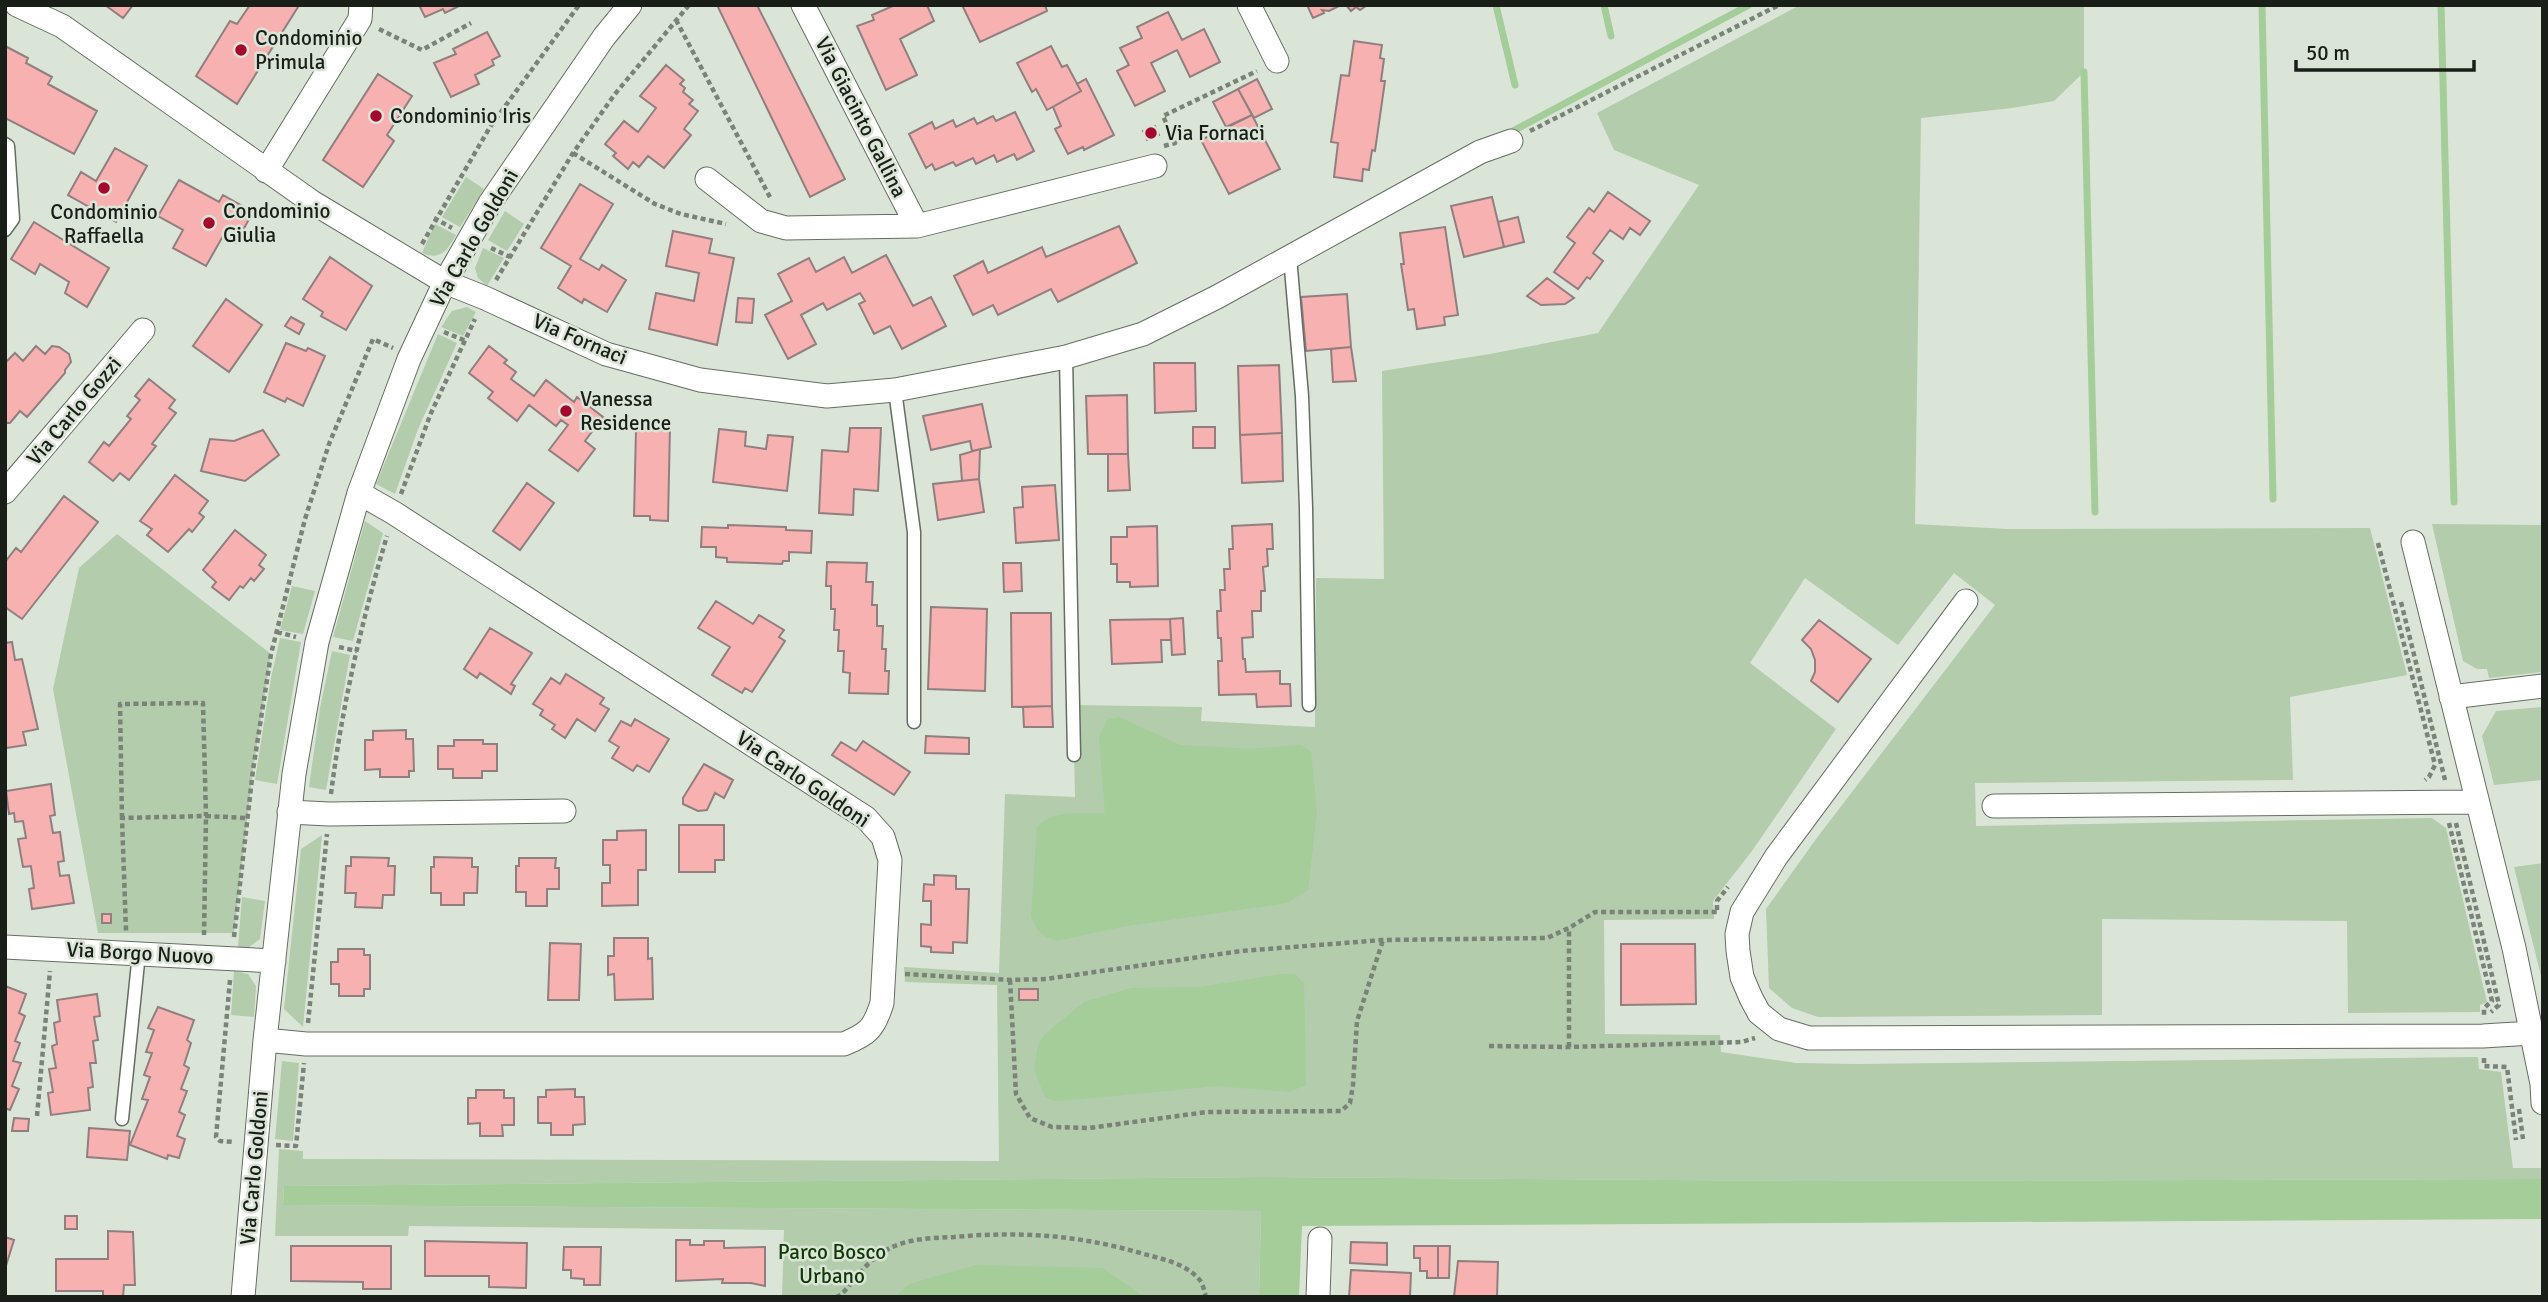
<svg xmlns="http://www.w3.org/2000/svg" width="2548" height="1302" viewBox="0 0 2548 1302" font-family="Signika,sans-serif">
<rect width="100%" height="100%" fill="#dae5d7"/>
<path fill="#b2ccac" d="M1800,5h284v67l-30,29 -42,7 -91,10 -6,406 92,5 363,-1 37,147 -117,22 3,83 -318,3 1,43 456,-8 14,10 41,174 -7,3v7l-132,1 -1,-92 -245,-2v96l-284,2 -26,-9 -23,-20 -3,-79 50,-70 179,-234 -41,-32 -56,72 -93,-67 -55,85 86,66 -84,122 -39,50 1,18 -110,1 1,114 115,1 1,17 75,11 60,1 622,-7 1,12 22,3 12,96h30v11l-742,2 -542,-4 -975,9 -1,19 978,6 -2,86h-477l2,-67 -375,-4 -1,10h-133l4,-87 24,2v8l696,2 -2,-176 -92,-3 -1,-15 95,6 6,-179 70,3 -2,-92 129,2 -1,14 114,6 1,-149 68,1 -2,-208 108,-17 108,-21 101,-148 -85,-35 -17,-37z
M466,177l18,12 -24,38 -18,-10z
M505,211l19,13 -17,27 -19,-11z
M435,224l21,11c-8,15 -16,26 -34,18z
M483,248l21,10 -17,28 -9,-8 -3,-10z
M467,307l9,5 -13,24 -22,-9 11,-16z
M438,334l19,9 -39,86 -23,65 -19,-10z
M365,521l18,12 -30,108 -20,-4z
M2432,524l111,1v147l-54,6 -2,-9h-10l-14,-8z
M117,534l154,120 -18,116 -19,163h-136l-45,-244 26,-121z
M292,586l23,5 -12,43 -23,-4z
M280,638l21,4 -24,142 -22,-4 16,-102z
M332,651l18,4 -24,135 -17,-3 11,-79z
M2543,707v73l-49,5 -12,-49 14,-25z
M322,835l-19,192 -19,-18 17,-160z
M2543,863v121l-29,-117z
M242,897l23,4 -5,38 -12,9 -10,-1z
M234,971l14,3 8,12 -2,31 -23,-2z
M282,1061l17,2 -6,78 -18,-2z"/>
<path fill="#a4cd9a" d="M1119,717l61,28 70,4 51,-4 10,7 6,60 -9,78 -21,13 -166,24 -65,14c-14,-5 -21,-11 -25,-25l6,-89c17,-19 45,-12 68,-14l-6,-75 8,-18z
M1281,974h14l9,10 2,101 -17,7 -72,-6 -145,14 -19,1 -8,-4 -11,-27 4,-24 6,-11 40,-33 47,-14 69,-1z
M1259,1177l542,4 742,-2v40l-1241,7 -3,71h-40l2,-86 -978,-6 1,-19z
M976,1265l127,3 41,29h-249l14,-13z"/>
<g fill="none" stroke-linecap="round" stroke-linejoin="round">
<path stroke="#a4cd9a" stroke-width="7" d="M1496,5l19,80
M1604,5l7,31
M2262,5l11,494
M2441,5l13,497
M2084,72l11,440
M1513,131l236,-126"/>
</g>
<path fill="#f7b1b1" stroke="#917f7f" stroke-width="2" d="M105,5h28l-10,13z
M250,5h45l3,2 -61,97 -41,-28 34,-55 7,3z
M419,5h42l-16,8 -2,-4 -18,8z
M717,5h40l88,174 -35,18z
M895,5h32l7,16 -34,18 17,36 -31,15 -29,-64 17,-6 -2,-5z
M962,5h83l2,6 -67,31z
M1307,5h34l-12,6 -7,-1 2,3 -11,5z
M1346,5h20v1l-6,4 -4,-3 -5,4z
M1168,12l14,28 22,-11 16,33 -30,15 -13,-27 -26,13 14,28 -30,15 -18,-35 12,-6 -9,-17 22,-10 -5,-11z
M487,32l13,24 -8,4 2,5 -19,10 4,9 -28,13 -17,-34 22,-9 -3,-5z
M1354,41l28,4 -2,13 4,1 -3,22h4l-10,70 -3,-1 -3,20 -6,-1 -1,12 -28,-4 4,-34 -7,-1 10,-67 8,1z
M5,46l23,12 -2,5 26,14 -4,7 49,27 -23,43 -69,-36z
M1051,46l11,21 5,-2 14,26 -34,19 -11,-21 -4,3 -15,-29z
M666,65l18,15 -4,4 5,4 -2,4 10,8 -4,4 9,7 -14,18 7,6 -27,33 -16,-12 -9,11 -6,-5 -5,7 -15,-13 3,-3 -11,-9 19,-23 14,11 18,-24 -16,-12z
M378,74l34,22 -25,39 7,6 -31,46 -40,-27z
M1086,79l28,56 -30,15 -1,-3 -15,7 -13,-25 6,-3 -8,-19 28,-16 -4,-7z
M1257,79l15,30 -18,9 -16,-29z
M1238,89l14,26 -26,12 -13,-25z
M1015,112l19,39 -17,9 -3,-6 -17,8 -3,-7 -18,9 -3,-6 -17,8 -3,-4 -18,8 -3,-6 -6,4 -17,-34 23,-12 3,7 18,-9 3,7 18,-9 3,6 16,-8 3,5z
M1252,115l28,54 -51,25 -28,-54z
M1155,126l4,9 -12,5 -4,-9z
M115,148l32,18 -31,56 -48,-27 13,-23 15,9z
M179,180l40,22 4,-7 30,17 -17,31 -13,-7 -17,30 -33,-18 10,-18 -25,-14z
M580,184l33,20 -33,55 19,11 3,-5 24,15 -19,32 -23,-13 -2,4 -24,-15 13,-22 -30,-18z
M1608,192l42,29 -10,14 -10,-7 -7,11 -13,-9 -17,23 10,8 -13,18 -3,-2 -9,12 -24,-17 21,-29 -8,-6 22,-29 5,4z
M1492,197l12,50 -40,10 -13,-51z
M1518,217l6,25 -20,5 -6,-25z
M34,222l75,46 -22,39 -22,-14 4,-11 -29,-18 -5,10 -24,-15z
M1119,226l18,37 -79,39 -7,-13 -53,26 -5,-10 -20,10 -19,-39 29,-15 5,12 54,-26 4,10z
M1445,227l13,88 -14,2 1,8 -28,4 -3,-20 -6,1 -7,-46h3l-4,-31z
M673,231l39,8 -3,14 25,5 -17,87 -68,-16 7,-36 38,8 5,-28 -33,-7z
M886,255l27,51 18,-9 15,29 -44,23 -12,-23 -16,8 -15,-30 6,-3 -5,-8 -33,17 -4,-7 -22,12 15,29 -28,15 -23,-44 27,-14 -14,-27 31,-16 7,14 28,-15 8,16z
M330,257l42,29 -26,44 -25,-14 2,-4 -20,-13z
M1547,278l27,20 -9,6 -24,1 -14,-9z
M1347,294l4,53 -45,4 -5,-54z
M738,298l16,1 -2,24 -16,-1z
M226,299l36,26 -33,47 -36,-26z
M291,317l13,7 -5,10 -14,-8z
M286,343l20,8 2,-3 17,8 -22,50 -16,-8 -2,4 -21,-10z
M36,346l9,8 7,-8 7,1 10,7 2,8 -6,8v3l-38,44 -7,-6 -10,12h-5v-60l10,-10 8,8z
M489,346l18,14 -3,3 12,9 -5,7 23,17 12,-16 28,22 3,-5 26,20 -18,24 10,8 -17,22 -29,-21 19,-25 -7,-5 -5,6 -27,-21 -12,16 -29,-23 5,-6 -24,-19z
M1351,347l5,34 -23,1 -2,-33z
M1154,363h41l1,48 -41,2z
M1279,365l3,68 -42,2 -2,-69z
M149,379l26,21 -6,8 7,5 -24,31 4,2 -27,34 -9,-7 -7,8 -24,-19 15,-20 5,4 22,-27 -4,-3 13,-16 -5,-4z
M1127,395l1,59h-40l-2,-58z
M982,404l9,43 -19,4 -2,-10 -39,9 -8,-34z
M651,426l19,1 -2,94 -18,-1v-4h-16l2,-87h15z
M1193,427h22v21h-22z
M850,428h31l-3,63 -24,-2 -1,26 -34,-2 3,-63 26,2z
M719,429l27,3 -1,14 21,3 2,-14 25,2 -6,54 -74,-9z
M263,430l16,25 -34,26 -44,-10 9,-32 24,2z
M1282,433l1,48 -41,2 -2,-48z
M980,449l-1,30 -17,2 -2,-26z
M1108,454h20l2,36 -22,1z
M175,475l33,26 -9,12 5,4 -12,15 -3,-3 -21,23 -21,-17 5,-6 -12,-8z
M979,479l5,33 -46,8 -5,-36z
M527,483l27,20 -34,47 -27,-19z
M1055,485l4,55 -43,3 -2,-35 9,-1 -1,-20z
M64,496l34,26 -76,97 -17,-12v-45l11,-14 5,4z
M1272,524l1,25h-6l1,17 -5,1 2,24h-4v20h-9l1,26 -11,1 1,21h2l1,13 34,-1v13h10l1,22 -34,1 -1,-13 -37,1 -1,-34h4l-1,-23h-3l-1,-27h4l-1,-21h5l-1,-21h6l-1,-20h4l-1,-23z
M728,525l58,2v3l26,1 -1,22 -22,-1v9h-6l-1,3 -55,-2v-4l-11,-1v-10h-15l1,-20 26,1z
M1157,526l1,60 -28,1v-5h-13v-18h-6v-27h16v-10z
M235,530l31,25 -7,10 5,4 -10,12 -3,-3 -8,10 -3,-2 -11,14 -17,-13 4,-5 -13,-12z
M827,562l40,1 -1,19h7l-1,23h5v21h6l-1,23h4l-1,22h4l-1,23 -39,-1 1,-20 -7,-1 1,-21h-6l1,-21h-5l1,-21h-4v-23h-5z
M1003,563h18l1,28 -18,1z
M716,601l37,23 6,-9 25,15 -5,7 6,4 -33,51 -7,-4 -3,5 -30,-18 18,-28 -32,-19z
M931,607l56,2 -2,82 -57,-2z
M1011,613h40l1,93 -40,1z
M1183,618l2,36 -13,1 -2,-36z
M1170,619l1,21h-10l1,22 -50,2 -2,-44z
M1819,620l52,39 -33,43 -27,-21 4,-9v-12l-4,-11 -9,-9z
M490,628l42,25 -21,31 4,2 -4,8 -31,-21 -3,5 -13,-9z
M12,642l3,18 7,-1 16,70 -15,3 3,13 -20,3 -1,-105z
M566,674l38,24 -4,6 9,5 -14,22 -18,-12 -12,19 -13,-9 3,-4 -15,-10 3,-5 -10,-6 18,-26 9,6z
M1052,706l1,21h-29l-1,-20z
M635,719l34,20 -20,33 -12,-7 -4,6 -21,-13 7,-11 -10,-6 12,-20 10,5z
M406,730v9h7l1,32h-5v6h-29v-8l-15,1v-30h8v-9z
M926,736l43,2v16l-44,-1z
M454,740h29v4h14v27h-15v7h-29v-9h-15v-23h16z
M863,741l47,31 -16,23 -62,-40 9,-13 15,9z
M704,764l29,16 -9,18 -9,-5 -8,17 -9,1 -15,-7v-6z
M51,784l4,31 -5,1 3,17 7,-1 4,29 -6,1 2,14 9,-1 5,28 -42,6 -3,-20 5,-1 -3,-22 -8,1 -5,-28 8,-1 -3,-17 -8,1 -1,-9 -5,1 -3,-23z
M679,825h45v35h-9v12h-36z
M646,830v40h-8v35l-36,1v-23h8v-18h-7v-25h14v-9z
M351,857l38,1 -1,8h7l-1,29h-11l-1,13 -27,-1 1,-14h-11l1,-27h5z
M434,857l38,1v9h6l-1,26h-13v12h-23v-12h-10v-26h3z
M519,858h37l-1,10h4v21h-12v17h-21v-14h-10v-26h3z
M934,875l22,1v13h13l-2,54 -14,-1v11l-22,-1v-5l-10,-1v-22l10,1v-24h-8l1,-17 10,1z
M102,914h9v9h-9z
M614,938h34v21l4,-1 1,41 -38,1 -1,-26 -6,1v-19h6z
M550,943l31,1 -2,56h-31z
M1621,944h74l1,60 -75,1z
M338,949h26v6h6v34h-6v7h-25v-12h-8v-22h7z
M5,986l21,8 -7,19 6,3 -10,25 5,2 -7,18 8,2 -9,23 7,3 -9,21 -5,-2z
M1019,989h19v11h-19z
M97,994l3,22 -6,1 4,23 -5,1 3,22h-6l3,24 -5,1 2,22 -39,5 -3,-22 5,-1 -4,-23 7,-1 -4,-22 5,-2 -3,-21 6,-2 -3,-21z
M158,1007l36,13 -7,20 4,3 -7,22 5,3 -8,21 6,2 -8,21 6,3 -8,21 8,3 -6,19 -11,-3 -1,4 -37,-14 18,-45 -6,-1 8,-22 -6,-2 8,-22 -6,-1 8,-22 -6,-2z
M575,1089v8h9l1,27 -12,1v10h-22v-12h-13v-26h8v-7z
M476,1090h28v8h10v27h-12l1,11h-23v-13l-12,1v-26h8z
M14,1118l15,1 -1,12h-16z
M89,1128l41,3 -3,29 -40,-3z
M65,1216h12v13h-12z
M108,1231l25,1 2,53h-11l-1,12h-20v-6h-47v-32h52z
M5,1237l9,3 -9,29z
M676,1240h14v5h14v-4h20v7l41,-1v39l-14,-3h-29l1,-4 -47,2z
M425,1241l102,2 -1,45 -37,-1v-11h-64z
M1351,1242l36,1v22l-37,-2z
M291,1246h100v43h-28v-7l-72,-1z
M1414,1246h24v32h-11v-7h-7v-13h-6z
M1438,1246h12l-1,32h-11z
M564,1247h37l-1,38h-16v-6l-13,-1v-8h-8z
M1458,1261l40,1 -1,35h-43z
M1351,1270l60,3 -1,24h-61z"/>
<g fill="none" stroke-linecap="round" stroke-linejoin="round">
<g stroke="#656e62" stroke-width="15">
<path id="lane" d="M5,144l3,2 5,73 -8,11
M1290,257l12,139 4,112 3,197
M1066,357l8,398
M895,390l19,142v190
M122,1119l17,-166"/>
</g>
<g stroke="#656e62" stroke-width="25">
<path id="street" d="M17,5l45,21 250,176 133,80 40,16 121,56 94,26 127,16 68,-6 171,-33 77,-23 74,-37 263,-145 31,-11
M803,5l114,221
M1249,5l28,56
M266,171l94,-152 1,-14
M707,179l54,42 25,7 131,-2 238,-60
M5,492l138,-162
M2413,542l101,406 28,136 1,19
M1966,601l-190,256 -34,55 -5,22 1,17 4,26 9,21 8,15 20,16 30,9 674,-2 49,-3
M2451,697l92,-11
M1994,806l483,-4
M289,812l40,2 235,-3
M5,947l269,14
M265,1040l41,4h538c24,-10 30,-15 38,-41l8,-143 -7,-23 -17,-19 -472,-305 -35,-20
M243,1297l22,-257 29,-266 23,-132 42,-149 50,-134 36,-77 45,-79 114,-166 26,-32
M1318,1297l2,-58"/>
</g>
<path stroke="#7b8379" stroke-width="4.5" stroke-dasharray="5 3.5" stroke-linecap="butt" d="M676,20l95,179
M379,29l43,21 49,-27
M1530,131l249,-126
M1164,146l11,-3 -12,-27 94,-45
M573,153l82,51 26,10 45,10
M434,218l18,10
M422,244l68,-117 89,-122
M491,248l19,9
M496,280l77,-127 42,-59 74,-89
M444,332l22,9
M401,494l30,-81 44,-94
M2378,543l57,222 -6,12 -4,3
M2401,602l44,178
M277,632l19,5
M339,647l18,4
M331,794c11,-88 31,-174 56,-258
M122,818l-2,-114 83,-1 3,113 -84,2 4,113
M2449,823l43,178 -8,7v7
M2456,823l43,182 -8,7
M1717,910v-9l11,-14
M204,935l2,-119 41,2
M234,937l19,-167 18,-116 34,-135 24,-75 44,-105 20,9
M905,974l105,6 36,-1 195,-28 142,-11 164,-2 22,-10 26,-16h125
M230,980l-14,157 4,4 14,1
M1010,980l6,114 14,24 22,9 37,1 118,-16 134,-1 9,-8 3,-18 4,-64 26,-81
M308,1023l19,-189
M1489,1046l80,1 173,-5 13,-4
M1569,1047v-119
M2484,1058v8l23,1 9,73
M2519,1109l4,30
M37,1116l13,-145
M276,1145l20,1 8,-83
M836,1297l5,-2c19,-21 31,-42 59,-51 17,-6 36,-6 54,-7 67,-6 125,-2 190,17 18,5 40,9 54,24 5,5 6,12 8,19"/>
<use href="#lane" stroke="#fff" stroke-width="12"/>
<use href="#street" stroke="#fff" stroke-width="23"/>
</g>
<g fill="#a5082e" stroke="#dae5d7" stroke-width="2.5">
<circle cx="241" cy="50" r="7"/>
<circle cx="376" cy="116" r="7"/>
<circle cx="1151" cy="133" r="7"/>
<circle cx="104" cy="188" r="7"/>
<circle cx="209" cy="223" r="7"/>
<circle cx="566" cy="411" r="7"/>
</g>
<g text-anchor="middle" stroke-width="5" stroke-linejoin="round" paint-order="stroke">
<g font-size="21" fill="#1a1e19" stroke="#dae5d7" text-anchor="start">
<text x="255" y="45">Condominio<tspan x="255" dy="24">Primula</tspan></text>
<text x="390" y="123">Condominio Iris</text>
<text x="1165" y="140">Via Fornaci</text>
<text x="223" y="218">Condominio<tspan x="223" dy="24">Giulia</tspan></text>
<text x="104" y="219" text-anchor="middle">Condominio<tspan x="104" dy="24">Raffaella</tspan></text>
<text x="580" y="406">Vanessa<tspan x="580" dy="24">Residence</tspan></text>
</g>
<g font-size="21" fill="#1a1e19" stroke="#dae5d7">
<text transform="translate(861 117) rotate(63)" y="7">Via Giacinto Gallina</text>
<text transform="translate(474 238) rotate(-60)" y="7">Via Carlo Goldoni</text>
<text transform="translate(580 339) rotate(23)" y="7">Via Fornaci</text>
<text transform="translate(74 411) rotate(-50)" y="7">Via Carlo Gozzi</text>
<text transform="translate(803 779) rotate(34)" y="7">Via Carlo Goldoni</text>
<text transform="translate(140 953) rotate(3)" y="7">Via Borgo Nuovo</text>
<text transform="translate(254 1168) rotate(-85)" y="7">Via Carlo Goldoni</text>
</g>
<g font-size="21" fill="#113905" stroke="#dae5d7">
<text x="832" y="1259">Parco Bosco<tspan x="832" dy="24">Urbano</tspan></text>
</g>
</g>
<rect width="2548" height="1302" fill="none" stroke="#1a1e19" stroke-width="14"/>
<path d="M2296 60v10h178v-10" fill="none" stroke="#1a1e19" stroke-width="3.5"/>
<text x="2306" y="60" font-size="21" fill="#1a1e19" stroke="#dae5d7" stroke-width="5" paint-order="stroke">50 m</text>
</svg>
